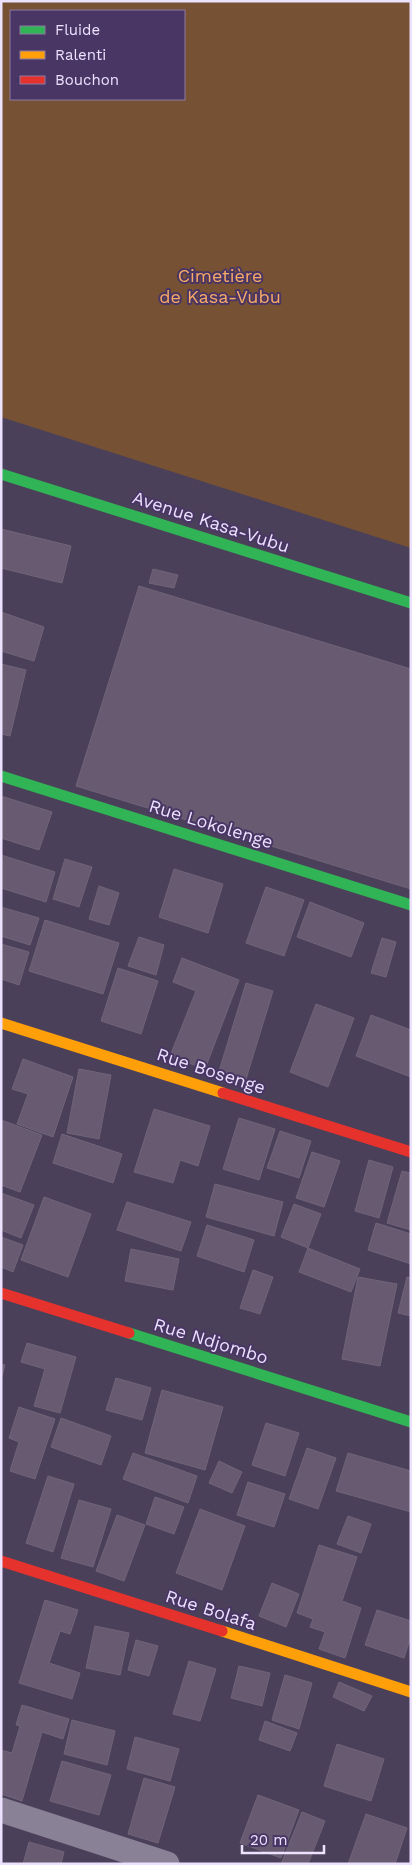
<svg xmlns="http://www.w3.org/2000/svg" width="412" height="1865" viewBox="0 0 412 1865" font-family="'Work Sans',sans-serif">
<rect width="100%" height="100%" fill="#4b405a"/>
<path fill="#775133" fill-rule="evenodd" d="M1,1h410v547l-410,-131zM11,11h173v88h-173z"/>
<path fill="#685b71" stroke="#706478" d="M1,529l70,17 -9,37 -61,-15z
M153,569l25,6 -4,13 -25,-5z
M139,586l272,83v220l-335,-103z
M1,612l43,15 -10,34 -33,-10z
M1,664l25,6 -16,66 -9,-2z
M1,796l51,16 -13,38 -38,-12z
M1,855l54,17 -9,30 -45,-14z
M65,859l27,8 -13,40 -26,-8z
M174,869l49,15 -15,49 -49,-16z
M99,886l20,7 -10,32 -20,-6z
M266,887l38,13 -20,56 -38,-13z
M310,902l54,21 -13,34 -54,-20z
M1,907l38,11 -9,27 -29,-9z
M45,920l74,23 -16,51 -74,-23z
M139,937l25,8 -8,30 -28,-9z
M382,938l14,4 -10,35 -15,-4z
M1,944l28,8 -10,33 -18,-6z
M182,958l57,22 -34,89 -35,-13 26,-65 -23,-9z
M118,968l40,13 -17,53 -40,-13z
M246,983l27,8 -27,88 -27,-8z
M316,1004l38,14 -26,69 -38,-15z
M371,1015l40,15v47l-55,-21z
M23,1059l50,18 -20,60 -36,-13 11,-30 -16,-5z
M79,1069l32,6 -12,64 -32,-6z
M154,1109l56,17 -12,40 -18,-6 -7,23 -39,-11z
M239,1118l36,11 -16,51 -36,-11z
M1,1120l41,15 -22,57 -19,-7z
M280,1131l31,10 -12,37 -32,-10z
M62,1134l60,20 -9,29 -60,-20z
M312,1152l28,9 -16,46 -28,-9z
M369,1160l24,7 -14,51 -24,-7z
M402,1171l9,2v57l-24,-7z
M215,1184l68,18 -9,34 -68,-19z
M1,1193l33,12 -13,33 -20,-8z
M44,1197l47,17 -23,63 -47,-17z
M127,1202l64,20 -10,29 -64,-21z
M294,1204l27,10 -13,34 -27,-11z
M376,1223l35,11v30l-43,-14z
M207,1225l47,15 -10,32 -47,-16z
M1,1237l22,8 -10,27 -12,-5z
M308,1248l52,21 -9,23 -52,-20z
M131,1249l48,10 -6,31 -48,-9z
M253,1270l20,7 -13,37 -20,-6z
M358,1277l39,7 -17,82 -38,-7z
M407,1277l4,1v38l-13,-3z
M27,1343l49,14 -16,56 -26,-7 11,-37 -24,-7z
M1,1364l4,1 -4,15z
M116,1378l35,10 -9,32 -36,-10z
M162,1390l61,17 -18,63 -60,-17z
M19,1407l36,12 -20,60 -25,-8 9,-29 -10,-4z
M61,1418l50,18 -10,29 -50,-18z
M266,1423l33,10 -14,43 -33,-11z
M307,1448l29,10 -18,51 -29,-10z
M133,1453l64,23 -9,27 -65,-24z
M348,1453l63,18v41l-75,-21z
M219,1461l23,11 -10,21 -23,-10z
M48,1476l26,8 -21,68 -27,-9z
M248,1482l37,12 -11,33 -37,-12z
M155,1497l29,10 -10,27 -28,-10z
M79,1500l32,9 -18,58 -32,-9z
M200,1509l45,17 -23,64 -46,-17z
M117,1515l28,10 -21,56 -28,-10z
M348,1516l23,8 -10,29 -24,-9z
M319,1545l38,12 -15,44 19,7 -16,50 -26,-9 6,-17 -15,-5 3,-8 -16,-6z
M272,1583l27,11 -13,33 -27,-11z
M45,1600l33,10 -8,24 -10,-3 -11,32 31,10 -8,26 -53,-16z
M377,1610l34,11v15l-7,22 -39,-13z
M95,1626l34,7 -9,42 -34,-7z
M136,1640l22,6 -9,30 -21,-6z
M189,1661l27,8 -16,52 -27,-7z
M239,1666l31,7 -8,33 -31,-8z
M285,1675l27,8 -13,46 -27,-9z
M339,1682l33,14 -8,15 -31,-14z
M22,1705l47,14 -6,20 -21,-7 -20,69 -21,-7v-44l11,3 8,-27 -4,-1z
M72,1720l43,11 -8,34 -43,-11z
M265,1721l32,12 -7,18 -31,-11z
M135,1737l44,12 -9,32 -43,-12z
M337,1744l47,15 -13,42 -47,-15z
M62,1761l49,14 -12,40 -49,-14z
M144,1778l31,9 -17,56 -30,-9z
M258,1795l41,15 -18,48 -41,-15z
M302,1812l23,9 -17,43h-27z
M366,1814l41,14 -12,36h-47z
M29,1842l35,10 -3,12h-38z"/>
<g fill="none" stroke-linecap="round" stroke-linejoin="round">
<path stroke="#898196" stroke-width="25" d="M1,1810l166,54"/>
<path stroke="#30b455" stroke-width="11" d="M1,474l410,129
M1,776l410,129
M129,1333l282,89"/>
<path stroke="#ff9f0a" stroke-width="11" d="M1,1023l222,70
M222,1631l189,61"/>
<path stroke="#e5322d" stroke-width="11" d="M223,1093l188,59
M1,1293l128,40
M1,1561l221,70"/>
</g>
<g text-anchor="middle" stroke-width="4" stroke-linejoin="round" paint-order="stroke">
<g font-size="18" fill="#f8ab65" stroke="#4a3665">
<text x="220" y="282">Cimetière<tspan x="220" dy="21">de Kasa-Vubu</tspan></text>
</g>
<g font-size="18" fill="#ece1fe" stroke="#4a3665">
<text transform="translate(211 522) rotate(18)" y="6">Avenue Kasa-Vubu</text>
<text transform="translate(211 824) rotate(17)" y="6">Rue Lokolenge</text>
<text transform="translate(211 1071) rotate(18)" y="6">Rue Bosenge</text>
<text transform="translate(211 1341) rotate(17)" y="6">Rue Ndjombo</text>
<text transform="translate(211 1610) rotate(18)" y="6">Rue Bolafa</text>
</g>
</g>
<rect width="412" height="1865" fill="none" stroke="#ece1fe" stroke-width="5"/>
<rect x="10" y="10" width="175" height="90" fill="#4a3665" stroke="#8b7aa2"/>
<rect x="20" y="26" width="25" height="8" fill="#30b455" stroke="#8b7aa2"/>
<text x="55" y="35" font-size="15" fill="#ece1fe">Fluide</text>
<rect x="20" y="51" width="25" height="8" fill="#ff9f0a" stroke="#8b7aa2"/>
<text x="55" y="60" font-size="15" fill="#ece1fe">Ralenti</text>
<rect x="20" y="76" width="25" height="8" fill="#e5322d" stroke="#8b7aa2"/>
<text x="55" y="85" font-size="15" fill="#ece1fe">Bouchon</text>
<path d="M242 1845v8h82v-8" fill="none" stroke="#ece1fe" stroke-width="2.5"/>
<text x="250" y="1845" font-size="15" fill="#ece1fe" stroke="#4a3665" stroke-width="4" paint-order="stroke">20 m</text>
</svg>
